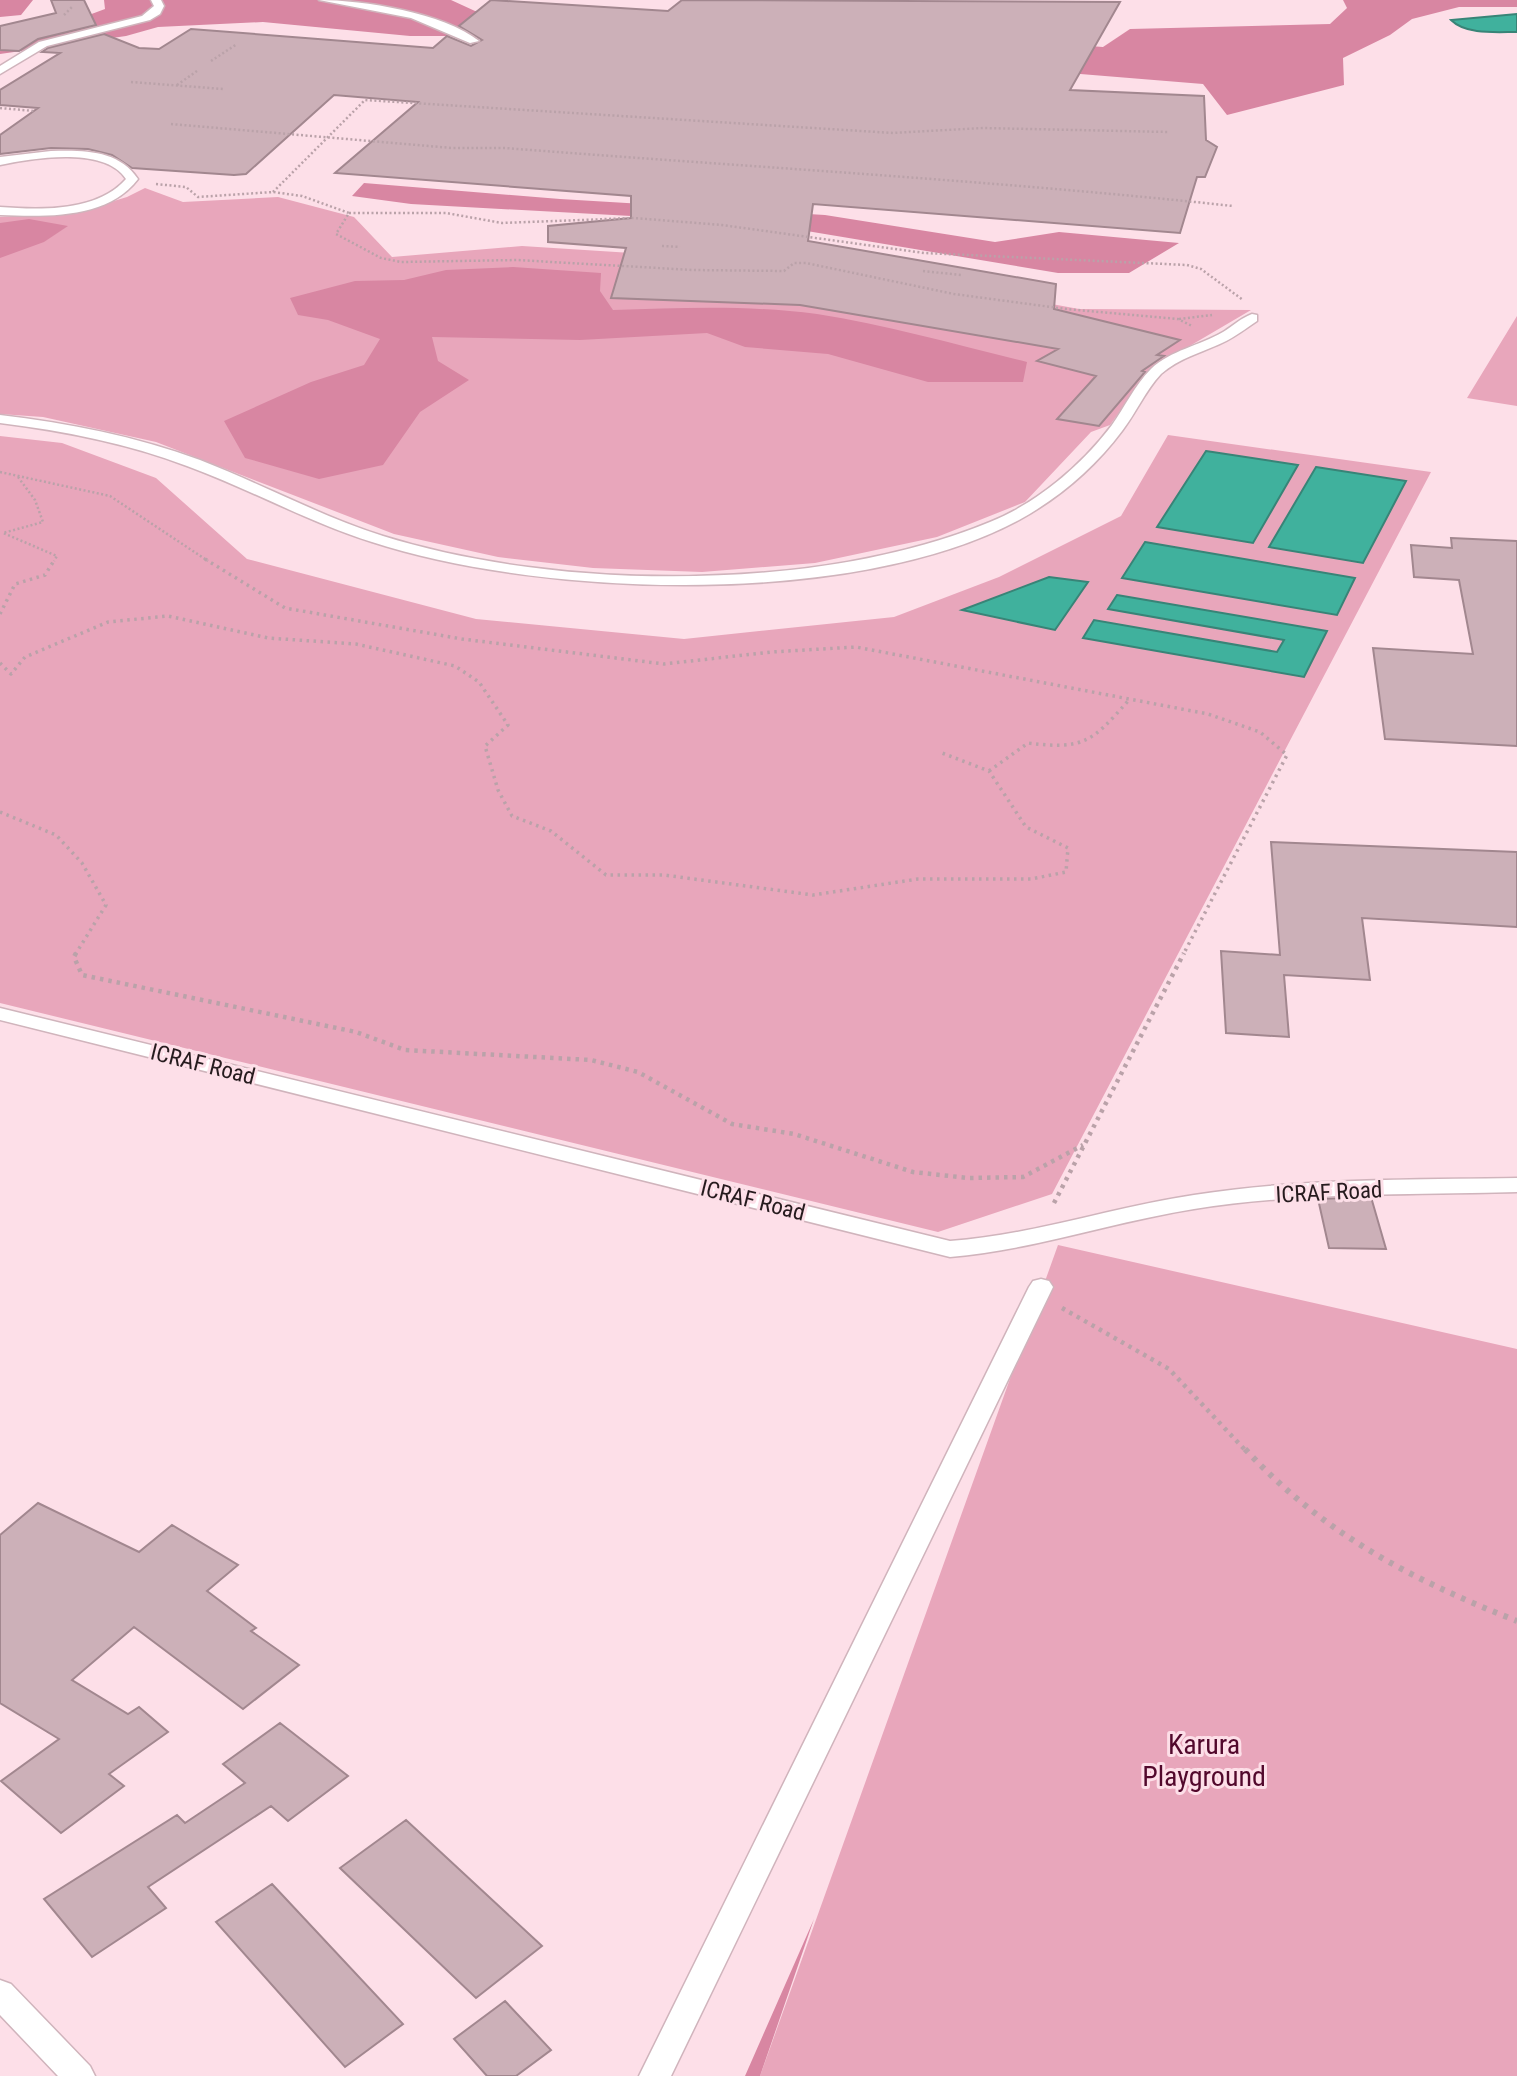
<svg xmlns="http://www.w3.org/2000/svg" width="1517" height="2076" viewBox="0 0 1517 2076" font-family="'Roboto Condensed',sans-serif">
<rect width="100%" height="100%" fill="#fddfe8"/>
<path fill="#e8a6bb" d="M145,188l38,14 95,-5 76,20 38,40 130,-11 141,9 138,3 278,51 172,1 -92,54 -22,24 -27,37 -19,7 -66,70 -88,35 -122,26 -113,9 -109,-4 -95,-11 -104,-23 -238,-92 -113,-25 -43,-3v-197l81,-6 46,-14z
M1517,316v90l-50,-8z
M1168,435l263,37 -379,722 -114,38 -938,-229v-567l62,7 94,35 91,81 229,60 208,20 210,-22 105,-40 122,-61z
M1058,1245l459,104v727h-757z"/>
<path fill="#d886a2" d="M0,0h33l-12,15 -21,2z
M104,0h347l24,11 51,7 -44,18h-72l-147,-14 -105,5 -32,9 -126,18v-6l105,-39z
M1343,0h174v7h-58l-47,12 -22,16 -47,23 1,27 -117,30 -24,-31 -210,-17 43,-25 67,5 27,-18 200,-5 17,-16z
M364,183l196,16 265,16 170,27 64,-10 120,11 -50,30h-71l-299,-50 -348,-19 -59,-8z
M29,219l39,7 -24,16 -44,16v-35z
M513,267l88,6 -1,18 13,19c68,-2 136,-5 204,4 70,11 141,31 210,48l-4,20h-95l-100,-28 -83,-7 -38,-14 -127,7 -148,-3 6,24 31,19 -49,32 -37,53 -64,14 -74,-21 -21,-37 87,-39 53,-17 16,-26 -52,-19 -30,-5 -8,-17 65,-17 49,-1 42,-10z
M814,1919l-54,157h-15z"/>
<path fill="#40b19d" stroke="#388477" stroke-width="2" d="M1517,14v18c-21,0 -51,3 -66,-12z
M1206,451l92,14 -45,78 -96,-16z
M1316,467l90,14 -43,82 -94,-16z
M1145,542l210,36 -18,37 -215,-37z
M1049,577l39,5 -33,48 -93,-20z
M1117,595l210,36 -23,46 -221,-39 11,-18 183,32 7,-12 -176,-31z"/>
<path fill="#ccb0b8" stroke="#a2878f" stroke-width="2" d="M51,0h33l12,25 -58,14 -19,12 -19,-1v-24l56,-13z
M491,0l177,11 14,-11 438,2 -50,88 134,6 2,44 11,7 -12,30h-8l-17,56 -367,-29 -5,37 248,43 -2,25 126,31 -23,15 7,1 -22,15 3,1 -46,54 -42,-7 39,-43 -59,-15 21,-12 -258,-44 -189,-7 15,-50 -78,-6v-16l83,-8v-22l-296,-23 83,-71 -84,-7 -88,79 -12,1 -102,-7 -20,-13 -24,-6 -37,-1 -51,6v-19l38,-27 -38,-3v-15l60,-37 -18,-1 6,-4 56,-14 35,14 20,1 32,-20 242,19 14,-12 24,10 11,-6 -23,-14z
M1451,538l66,3v205l-132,-7 -12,-91 100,6 -14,-74 -45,-3 -3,-32 41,3z
M1271,842l246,10v75l-155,-9 8,62 -86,-5 5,62 -63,-4 -5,-82 59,4z
M1371,1197l15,52 -57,-1 -11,-49z
M38,1503l101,49 33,-27 66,40 -31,26 49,37 -5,3 48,34 -56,44 -109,-82 -62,53 56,34 11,-7 29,25 -59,42 15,12 -63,47 -60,-52 58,-42 -59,-36v-168z
M280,1723l68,53 -60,45 -17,-15 -123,81 18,21 -74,49 -48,-58 133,-84 8,8 60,-40 -22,-19z
M406,1820l136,126 -66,52 -136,-130z
M272,1884l131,140 -58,43 -129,-145z
M505,2001l46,49 -35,26h-29l-33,-37z"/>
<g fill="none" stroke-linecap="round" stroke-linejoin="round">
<g stroke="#d0b4bc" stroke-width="3">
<path id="lane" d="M151,0h10l3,6 -4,8 -10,6 -103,26 -47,28v-8l39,-24 103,-26 12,-10z
M319,0c44,0 125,13 160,41l-9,2 -59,-25z
M51,151c33,-1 68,-1 87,28 -30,40 -92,38 -138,36v-8c41,3 97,5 126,-28 -21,-33 -93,-21 -126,-14v-8z
M1252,314l5,1v6c-12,8 -22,16 -35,22 -21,10 -43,15 -61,31 -16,17 -25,39 -39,57 -27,36 -63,67 -103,89 -164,88 -474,78 -647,22 -64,-20 -122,-53 -185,-76 -60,-23 -123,-35 -187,-43v-8c68,8 135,21 200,45 62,24 120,56 183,76 176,55 436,57 607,-14 47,-19 91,-56 122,-97 13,-18 22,-39 39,-56 20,-19 48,-23 72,-37 10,-6 18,-14 29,-18z
M0,1008l950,233c83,-6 162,-34 244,-46 107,-17 215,-15 323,-17v14c-108,3 -216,0 -323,17 -82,13 -161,41 -244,48l-950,-237z
M1041,1279l8,2 4,6 -382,789h-32l390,-789 4,-6z
M0,1980l11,4 79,82 5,10h-37l-58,-61z"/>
</g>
<path stroke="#baa2a9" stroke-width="2.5" stroke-dasharray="2 2.5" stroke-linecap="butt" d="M64,15l8,-8
M211,61l26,-17
M131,82l92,7
M177,85l20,-14
M0,108l34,3
M171,124l281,24h53c243,19 486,32 728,58
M156,184l30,3 12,10 75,-5 29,4 47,17 -13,21 45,24 20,4 116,-2 176,10 91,1 10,-8h12l148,31 112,15 112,10 14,7
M273,192l92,-92 528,33 90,-5 186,4
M349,213h97l56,10 132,-5 88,7 202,28 263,12 14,4 42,31
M662,246l18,1
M923,271l38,4
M1179,319l33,-4
M0,472l110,24 98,65
M18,477l17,23 8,22 -40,11 54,23 -3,5"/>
<path stroke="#baa2a9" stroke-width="3.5" stroke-dasharray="2.5 4.5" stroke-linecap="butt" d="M205,559l80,49 177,31 202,25 107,-12 85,-5 352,67 52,18 27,23 -104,200
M0,614l15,-30 30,-9 10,-16
M0,663l11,11 14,-17 83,-35 60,-6 100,22 88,6 99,22 24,16 29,43 -23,21 13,44 14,26 39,15 55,44h58l149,20 105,-16h113l35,-7 2,-24 -42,-21 -37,-56 -47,-18
M989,771l39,-28c55,7 64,-1 100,-42
M0,812l56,23 26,28 24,42 -31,50"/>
<path stroke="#baa2a9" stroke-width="4.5" stroke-dasharray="3.5 5" stroke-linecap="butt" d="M76,953l-2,4 8,18 274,57 49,18 186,10 47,12 94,52 62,10 119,38 55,6 55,-1 60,-32
M1054,1203l130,-250
M1062,1308l107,61 77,82"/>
<path stroke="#baa2a9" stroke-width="6" stroke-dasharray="4.5 7" stroke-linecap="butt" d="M1245,1449c79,85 165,130 272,172"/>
<use href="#lane" fill="#fff" fill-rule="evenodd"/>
</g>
<g text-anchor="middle" stroke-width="6" stroke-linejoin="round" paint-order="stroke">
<g font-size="23" fill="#261b1e" stroke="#fddfe8">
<text transform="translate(203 1064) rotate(14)" y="8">ICRAF Road</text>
<text transform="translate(1329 1192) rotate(-3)" y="8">ICRAF Road</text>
<text transform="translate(753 1200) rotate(14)" y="8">ICRAF Road</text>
</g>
<g font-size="28" fill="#52082c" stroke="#fddfe8">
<text x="1204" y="1754">Karura<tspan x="1204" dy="32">Playground</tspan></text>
</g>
</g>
</svg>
